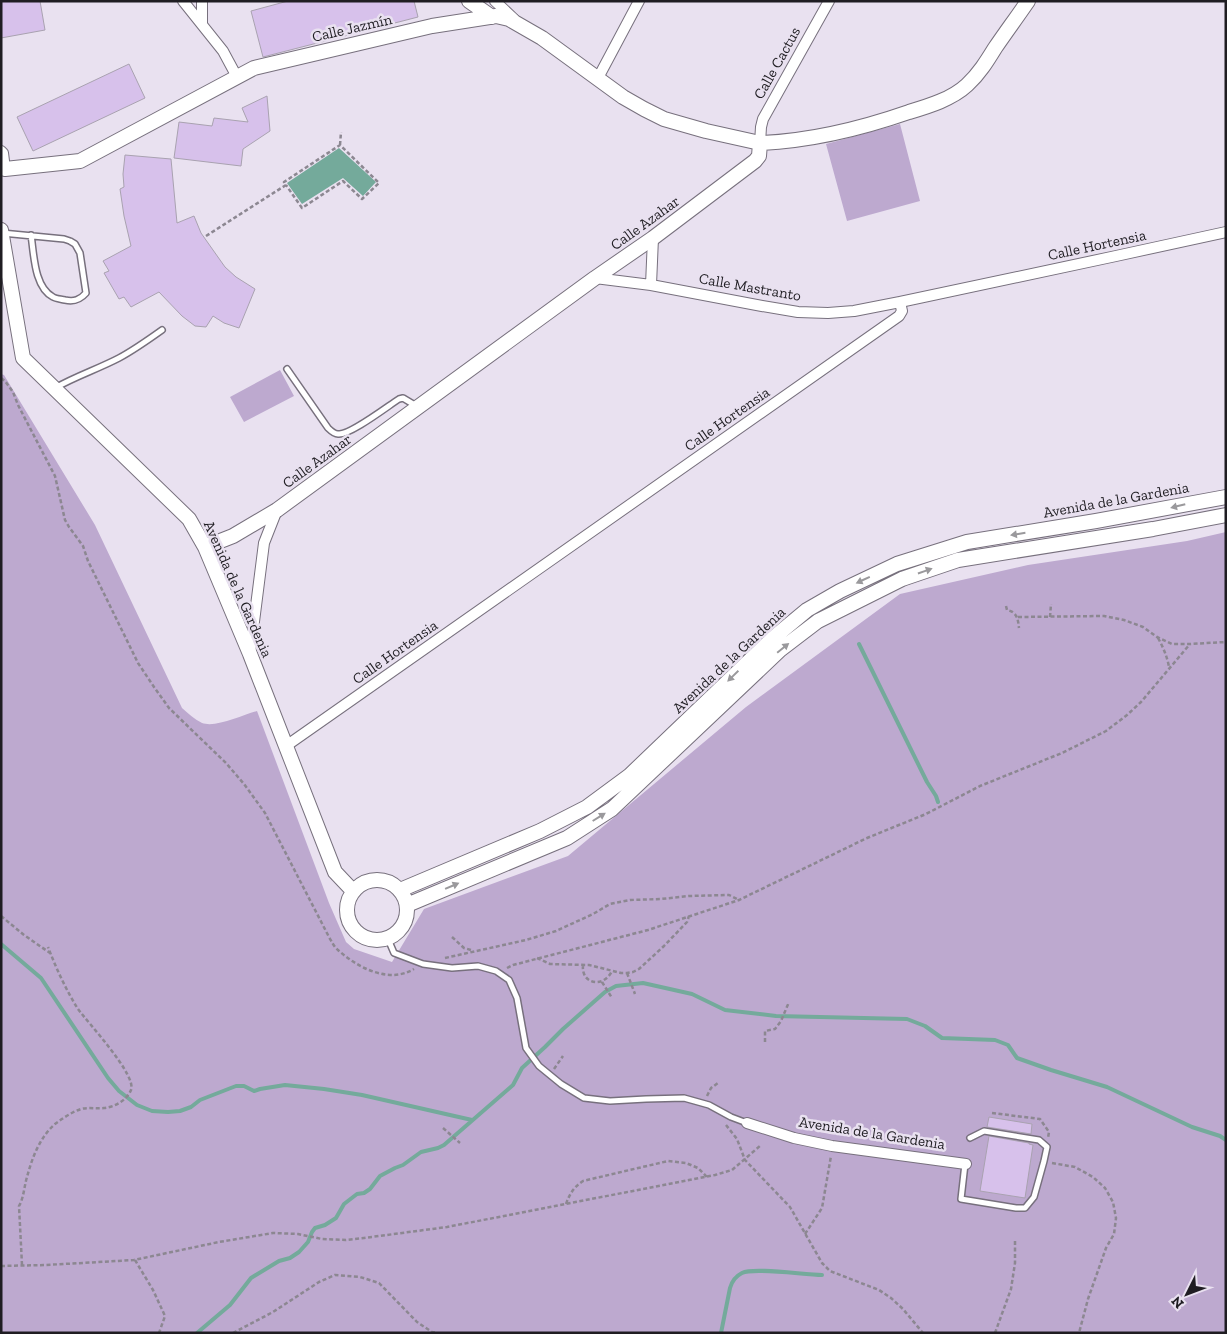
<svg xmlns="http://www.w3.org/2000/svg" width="1227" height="1334" viewBox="0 0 1227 1334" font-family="'Zilla Slab',serif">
<rect width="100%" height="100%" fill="#e9e1f0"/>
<path fill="#bda9cf" d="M900,124l20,77 -73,20 -21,-77z
M280,370l14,26 -50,26 -14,-25z
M1,374l3,1 91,150 87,183c6,5 12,11 20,15 14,5 40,-8 55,-12l72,192 17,39 8,7 38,13 32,-53 144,-53 178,-149 154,-113 128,-29 159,-24 39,-9v801h-1225z"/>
<path fill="#74aa9b" d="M339,148l37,34 -13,14 -20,-18 -41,26 -15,-21z"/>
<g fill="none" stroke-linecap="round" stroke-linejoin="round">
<path stroke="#74aa9b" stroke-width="4" d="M859,644l68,138 9,14 2,6
M1,944l40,34 67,100 11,13 18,14 15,6 16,1 12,-1 11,-4 9,-7 36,-14h8l10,5 6,-2 25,-4 39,4 38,6 110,25
M197,1333l33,-28 21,-27 28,-17 11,-3 9,-6 9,-10 4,-10 3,-4 10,-3 11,-7 8,-14 13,-10 7,-1 6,-4 10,-13 15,-8 8,-3 18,-13 17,-4 6,-3 69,-60 9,-17 23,-21 18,-18 42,-37 11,-6 27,-3 49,11 33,16 51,6 131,3 18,7 17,12 53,2 13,5 9,13 34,12 56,17 85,40 28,9 6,4
M721,1333l9,-45c2,-7 6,-12 12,-15 12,-6 63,2 80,2"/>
</g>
<path fill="#d7c1eb" stroke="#a9a2b0" d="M1,1h39l5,29 -44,8z
M288,1h126l4,16 -155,40 -12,-46z
M129,64l16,34 -112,53 -16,-34z
M267,96l3,35 -27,18 -2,17 -67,-8 5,-36 33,4 2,-8 34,4 -6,-14z
M125,155l46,4 6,64 17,-7 7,17 24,34 11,10 19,12 -16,39 -15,-5 -11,-7 -7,11 -11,-1 -13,-10 -23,-24 -28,15 -7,-10 -5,2 -15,-26 5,-2 -6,-10 28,-15 -7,-30 -4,-27 4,-2 -1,-13z
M989,1117l43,7 -1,10 -44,-7z
M989,1136l40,7v1l4,1 -8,53 -45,-7z"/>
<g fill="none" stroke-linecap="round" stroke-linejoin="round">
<g stroke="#77707d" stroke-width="8">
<path id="service" d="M2,233l62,6 6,2 5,3 5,9 6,40c-6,7 -12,9 -21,7 -4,-1 -9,-1 -12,-3 -19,-10 -19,-43 -22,-62
M287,369l41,59c3,3 6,6 10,6 11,2 50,-28 61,-35l4,-1 15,9
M55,388c21,-12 43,-19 64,-30 15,-8 29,-18 43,-28
M388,939l6,14 29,11 29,4 26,-2 18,5 13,9 8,18 9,50 13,18 22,18 23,14 26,3 36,-2 38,-1 25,7 22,12 16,6
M965,1164l-4,35 55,9h9l9,-11 10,-36 3,-14 -8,-7 -55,-9 -14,7"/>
</g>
<g stroke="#77707d" stroke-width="12">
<path id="minor" d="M183,1l40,50 14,26
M495,1l19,18
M202,24v-23
M598,78l41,-77
M760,143l1,-16 2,-8 66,-118
M1,151l2,2 2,16
M595,278l56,7 111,21 36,6 30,1 26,-2 46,-9 216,-46 110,-24
M651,285l2,-47
M250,653l14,-110 13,-33
M286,746l613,-430 3,-5 -2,-9
M747,1123l47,15 38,8 134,18"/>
</g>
<g stroke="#77707d" stroke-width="16">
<path id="tertiary" d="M469,1l23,16
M1,168l4,1 75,-8 174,-93 178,-42 64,-10 13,3 33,19 81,59 21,12 20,10 42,12 54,12
M1,230l22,128 166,161 16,28 45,107 85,218 18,19
M205,547l28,-11 44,-26 318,-232 58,-40 102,-77 4,-5 1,-13c51,-2 100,-14 149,-31 20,-6 43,-13 58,-27 12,-11 20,-24 28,-37 11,-16 22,-31 33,-47
M347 910a30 30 0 1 1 60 0a30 30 0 1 1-60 0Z
M400,890l140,-59 47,-24 42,-31 143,-137 35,-29 33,-19 57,-27 70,-22 129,-21 130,-24
M407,905l160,-67 45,-29 168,-159 38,-29 84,-42 56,-19 195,-31 73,-14"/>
</g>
<path stroke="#8c8791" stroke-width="2.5" stroke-dasharray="4 2.5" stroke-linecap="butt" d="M340,145l1,-13
M206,236l80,-51 -2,-3 56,-37 39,38 -17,16 -19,-18 -41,27 -16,-23
M1,378l4,3 8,11 5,13 37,71 10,44 4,7 14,19 5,15 50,102 16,24 15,21 57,55 18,21 21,29 64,124c3,5 5,10 9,13 20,18 51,34 76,19
M1006,606l1,4c10,2 11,9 12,18
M1018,617l86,-1 20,4 19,7 14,10 15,7h18l36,-2
M1050,617l1,-13
M1158,638c5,9 9,18 11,29
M1,916l23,19 26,18
M452,937l12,11 7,2
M445,958l81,-18 30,-9 37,-17 17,-10 20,-4 31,-1 28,-3 40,-1 10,5
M537,958l13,6 39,1 32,8h6l6,-1 6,-3 25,-23 23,-24 2,-6
M583,965c-2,20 21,23 29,6
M507,968l6,-3 135,-35 91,-30 128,-62 59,-24 54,-28 82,-33 44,-22 21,-16 14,-13 49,-58
M627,973l8,21
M602,982l10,16
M765,1042v-11l10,-2 6,-8 8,-19
M554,1069l9,-13
M707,1096l4,-8 7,-5
M992,1113l48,6 9,13 -1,6
M726,1125l11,14 8,21 45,47 32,56 8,8 49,19 12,8 12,11 20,24
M443,1128l17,15
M1052,1163l23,4 18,10 12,11 8,14 3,16 -2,16 -8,14 -18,51 -9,34
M566,1204c4,-11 8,-17 17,-23l85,-20 18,2 12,5 9,9
M805,1234l17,-26 9,-52
M135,1260l18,30 12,26 -6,17
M22,1265l-3,-59c5,-9 5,-19 8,-29 5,-19 13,-40 28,-53 8,-6 17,-12 26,-15 8,-2 15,0 23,-1 11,-1 23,-8 27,-18 6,-15 -43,-67 -53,-81 -12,-19 -22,-41 -30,-62
M1,1266l45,-1 88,-5 85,-18 54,-9 25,1 24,5 24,1 18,-2 83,-11 268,-52 17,-5 29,-25
M233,1333l40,-21 46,-30 16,-7 25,2 19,6 38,39 15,10 5,1
M995,1333l16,-44 4,-26v-22"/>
<use href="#service" stroke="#fff" stroke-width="5"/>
<use href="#minor" stroke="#fff" stroke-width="10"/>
<use href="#tertiary" stroke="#fff" stroke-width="14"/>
</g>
<defs><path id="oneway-solid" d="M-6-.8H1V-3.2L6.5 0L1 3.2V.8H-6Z" transform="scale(1.25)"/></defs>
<g fill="#9a999c">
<use href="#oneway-solid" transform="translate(1178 506) rotate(166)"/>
<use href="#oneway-solid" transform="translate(1018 534) rotate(171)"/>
<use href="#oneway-solid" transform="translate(925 571) rotate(-19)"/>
<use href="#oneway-solid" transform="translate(863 580) rotate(155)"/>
<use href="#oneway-solid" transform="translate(783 648) rotate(-39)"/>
<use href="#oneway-solid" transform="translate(733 676) rotate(136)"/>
<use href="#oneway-solid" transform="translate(599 817) rotate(-32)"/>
<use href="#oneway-solid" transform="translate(452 886) rotate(-23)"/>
</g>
<g text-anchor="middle" stroke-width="5" stroke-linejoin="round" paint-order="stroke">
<g font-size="15" fill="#1f1d22" stroke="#e9e1f0">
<text transform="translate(352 28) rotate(-13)" y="5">Calle Jazmín</text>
<text transform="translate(777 63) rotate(-61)" y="5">Calle Cactus</text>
<text transform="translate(645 223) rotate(-36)" y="5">Calle Azahar</text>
<text transform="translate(1097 245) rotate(-12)" y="5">Calle Hortensia</text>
<text transform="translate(750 287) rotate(10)" y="5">Calle Mastranto</text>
<text transform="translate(727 419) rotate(-35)" y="5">Calle Hortensia</text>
<text transform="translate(317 461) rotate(-36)" y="5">Calle Azahar</text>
<text transform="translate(1116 500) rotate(-10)" y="5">Avenida de la Gardenia</text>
<text transform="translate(238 589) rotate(66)" y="5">Avenida de la Gardenia</text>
<text transform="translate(395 652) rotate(-35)" y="5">Calle Hortensia</text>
<text transform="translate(729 660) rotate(-43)" y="5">Avenida de la Gardenia</text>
<text transform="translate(872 1133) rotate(9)" y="5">Avenida de la Gardenia</text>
</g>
</g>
<rect width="1227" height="1334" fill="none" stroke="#1f1d22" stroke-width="5"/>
<g transform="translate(1187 1294) rotate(228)" stroke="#e9e1f0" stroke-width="4" paint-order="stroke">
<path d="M0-4L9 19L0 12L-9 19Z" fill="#1f1d22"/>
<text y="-8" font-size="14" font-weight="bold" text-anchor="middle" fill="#1f1d22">N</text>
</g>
</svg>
